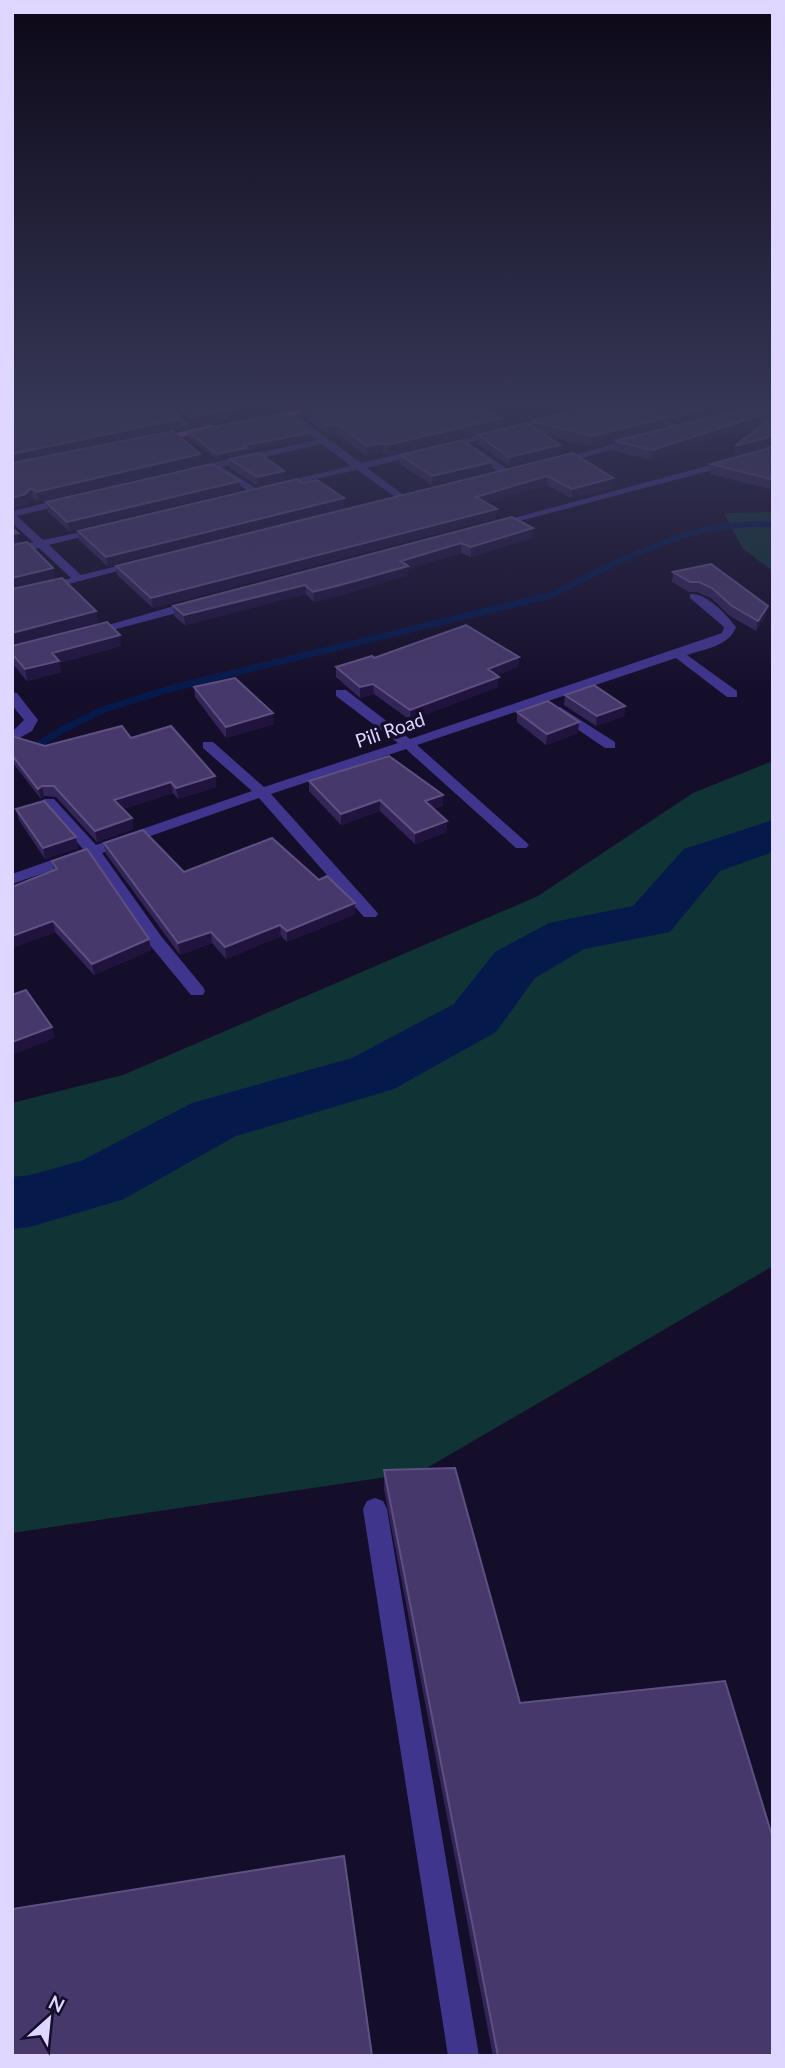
<svg xmlns="http://www.w3.org/2000/svg" width="785" height="2068" viewBox="0 0 785 2068" font-family="Lato,sans-serif">
<rect width="100%" height="100%" fill="#150e2a"/>
<path fill="#103335" d="M773,512v59l-30,-22 -19,-36z
M773,761v505l-353,206 -408,61v-430l111,-28 415,-179 155,-103z"/>
<g fill="none" stroke-linecap="round" stroke-linejoin="round">
<path stroke="#06194b" stroke-width="6" d="M536,599l16,-4c69,-34 140,-77 221,-70"/>
<path stroke="#06194b" stroke-width="7" d="M12,761l50,-31 43,-21 71,-22 367,-90"/>
<path fill="#06194b" fill-rule="evenodd" d="M773,820v32l-53,19 -50,61 -86,17 -49,29 -39,54 -102,57 -158,47 -112,63 -94,28 -18,2v-52l18,-2 51,-14 111,-58 160,-45 102,-54 41,-52 54,-29 84,-17 51,-57z"/>
<path fill="#40358d" fill-rule="evenodd" d="M159,405h10l21,20 -8,2z
M276,405h7l78,58 141,-33 5,3 -140,35 38,28 1,2 -5,3 -44,-31 -84,18v-4l78,-18 -29,-22 -100,23 37,23 1,2 -5,3 -39,-24v-3l-27,4v-4l127,-28 -40,-31z
M648,411l35,16 2,2 -8,2 -32,-15v-4z
M637,437l5,3 -2,2 -84,23 -5,-3z
M475,447l37,25v4h-8l-32,-24 -2,-2z
M773,448v6l-276,73 -9,-2z
M70,497l4,1v4l-57,14 26,24 62,-13v4l-56,14 32,30 57,-14 6,3 -132,35v-7l59,-14 -32,-30 -27,6v-6l21,-6 -21,-19v-12z
M690,594c16,-2 37,21 46,33 -7,19 -31,22 -49,28l50,36v6h-10l-51,-39 -259,87 109,97 3,3 -3,3h-10l-110,-99 -135,45 105,117 2,3 -2,3h-12l-105,-119 -157,55 59,83 42,51 2,4 -2,4h-12l-42,-51 -59,-87 -78,27v-10l71,-25 -39,-44 -2,-3 2,-3h10l42,46 156,-54 -49,-43v-6h10l51,45 134,-44 -62,-47v-6h10l64,49 312,-106 2,-6 -34,-29z
M195,600l6,4 -2,3 -109,29 -6,-4z
M12,692l5,1 21,27 -6,11 -20,11v-10l12,-12 -12,-15z
M560,707l55,35v6h-10l-50,-34v-6z
M375,1498l8,3 4,8 92,547h-31l-85,-547 4,-8z"/>
<path fill="#d05eff" fill-rule="evenodd" d="M317,405h20l-74,17 -5,-3z
M211,425l3,1v4l-58,12 -5,-3z"/>
</g>
<path fill="#342559" d="M12,405l169,24 -22,5 42,30 -163,38 -5,-4 -6,7z
M173,405h102l-1,6 -83,16v-5z
M288,405h190l22,23 -113,27 -4,-2 -16,3 -31,-22 -8,1 -27,-20 -1,-9 -9,1z
M596,405h157l-72,18 -34,-14h-1l17,19 -72,18 -46,-11 15,19 -51,12 -31,-22v-9l52,-9 1,-5z
M773,405v41l-39,10 31,-33 -114,37 -37,-9 1,-10z
M188,432l123,1v6l-63,11v3l-30,7 -30,-22z
M773,447v40l-4,2 -59,-15 1,-10z
M573,453l39,35 -41,10 -24,-13 -60,18 9,15 -343,90 -36,-33 -1,-9z
M400,455l92,7v9l-60,14 -32,-21z
M230,459l55,21 -28,6 -27,-18z
M302,483l42,15v10l-237,58 -28,-26 -1,-9z
M240,490l-171,41 -21,-19 -2,-10z
M512,517l20,21 -61,19 -10,-4 -53,16v6l-63,19 -31,8 -8,-8 -121,31 -11,-9 -1,-10z
M711,564l55,52 -10,15 -26,-15 -19,-18 -14,-6h-8l-17,-10 1,-10z
M12,646h109l-62,17 2,9 -34,9 -15,-18z
M519,657l-1,10 -21,8 1,12 -88,33 -36,-26 -14,4 -24,-21v-10l38,-9z
M194,687l80,37 -48,14 -31,-41z
M565,695l60,11 -1,10 -28,10 -32,-21z
M517,712l62,10 -1,11 -32,12 -29,-23z
M12,736l33,10 86,-8 84,38 1,11 -38,12 -5,-6 -50,16 9,9 1,11 -36,13 -41,-45 -12,-1 -3,3 -29,-37z
M309,781l134,25 -9,3 13,12v11l-32,12 -35,-33 -39,14 -32,-34z
M16,809l62,39 -33,11 -26,-39z
M104,843l80,29 171,42 -68,28 -6,-6 -55,23 -14,-16 -32,12 -74,-101z
M52,861l97,78 2,11 -57,25 -39,-43 -43,16v-61l42,-16z
M384,1470l136,233 253,353h-280l-109,-567z"/>
<path fill="#20143f" d="M252,405h23l-1,6 -83,16 -1,-10z
M579,405h15l-15,4z
M716,405h37l-72,18 2,-9z
M773,411v9l-122,40 1,-10z
M501,418l-1,10 -113,27v-10z
M665,418l-2,10 -72,18 1,-10z
M180,419l1,10 -169,35v-10z
M336,424v10l-8,1v-9z
M311,433v6l-63,11v3l-30,7 -1,-6 27,-9z
M773,436l-1,9 -38,11 1,-10z
M383,443v10l-16,3v-10z
M560,445v9l-51,12v-9z
M200,454l1,10 -163,38 -2,-10z
M492,462v9l-60,14v-9z
M284,471l1,9 -28,6v-9z
M547,476v9l-71,22v-10z
M613,478l-1,10 -41,10 1,-9z
M773,478v9l-4,2 2,-10z
M240,481v9l-171,41 -2,-9z
M31,488l2,10 -6,7 -15,4v-11z
M344,498v10l-237,58 -1,-9z
M497,509l-1,9 -343,90 -2,-10z
M533,528l-1,10 -61,19v-10z
M18,533l2,11 -8,2v-12z
M461,543v10l-53,16v6l-63,19 -31,8 -1,-10 88,-31z
M53,568l2,11 -43,10v-11z
M305,585l1,9 -121,31 -1,-10z
M768,606l-2,10 -10,15 2,-10z
M96,611l2,12 -86,22v-12z
M120,635l1,11 -62,17 2,9 -34,9 -2,-12 27,-16z
M519,657l-1,10 -31,12 1,-10z
M499,677l-1,10 -88,33v-10z
M373,684l1,10 -14,4v-11z
M625,706l-1,10 -28,10 1,-10z
M273,713l1,11 -48,14v-11z
M579,722l-1,11 -32,12 1,-11z
M215,776l1,11 -38,12 -2,-11z
M171,782l2,11 -57,18 -2,-11z
M42,786l2,10 -3,3 -3,-10z
M443,795v11l-18,6v-11z
M380,800v11l-39,14v-11z
M132,818l1,11 -36,13 -2,-11z
M447,821v11l-32,12v-11z
M76,837l2,11 -33,11 -2,-11z
M355,903v11l-68,28v-11z
M53,921l2,11 -43,16v-12z
M280,925l1,11 -55,23 -1,-12z
M211,932l1,11 -32,12 -2,-12z
M149,939l2,11 -57,25 -2,-11z
M52,1027l3,11 -43,17v-13z"/>
<path fill="#46386b" stroke="#5e5182" stroke-width="2" d="M12,405h153l15,14 -168,35z
M182,405h70l-62,12 1,-4z
M300,405h178l23,13 -114,27 -4,-2 -16,3 -31,-22 -8,2z
M596,405h49v4l20,9 -73,18 -61,-15z
M663,405h53l-33,9z
M762,405h11v6l-121,39 -37,-9z
M284,413l27,20 -67,12 3,3 -30,6 -29,-22z
M773,417v19l-38,10z
M527,423l33,22 -51,12 -31,-22z
M173,431l27,23 -164,38 -5,-4 -6,6 -13,4v-35z
M463,440l29,22 -60,14 -32,-21z
M773,447v31l-2,1 -60,-15z
M259,453l25,18 -27,6 -27,-18z
M573,453l40,25 -41,11 -25,-13 -71,21 21,12 -346,89 -35,-32z
M212,464l28,17 -173,41 -21,-20z
M297,479l5,4 15,-3 27,18 -238,59 -28,-26z
M512,517l21,11 -62,19 -10,-4 -60,18 7,5 -64,18 -31,8 -8,-7 -121,30 -11,-9z
M12,528l6,5 -6,1z
M27,542l26,26 -41,10v-33z
M711,564l57,42 -10,15 -26,-15 -20,-18 -13,-6h-9l-17,-10z
M62,578l34,33 -84,22v-44z
M107,622l13,13 -68,18 7,8 -34,8 -13,-15v-8z
M466,625l53,32 -31,12 11,8 -89,33 -37,-26 -13,3 -24,-20 36,-11 2,2z
M235,678l38,35 -47,14 -32,-40z
M594,685l31,21 -28,10 -32,-21z
M548,701l31,21 -32,12 -30,-22z
M122,726l9,12 40,-12 44,50 -39,12 -5,-6 -57,18 18,18 -37,13 -41,-45h-12l-4,3 -26,-34v-19l33,10z
M389,756l54,39 -18,6 22,20 -32,12 -35,-33 -39,14 -32,-33z
M44,801l32,36 -33,11 -27,-39z
M143,830l41,42 88,-34 47,42 8,-4 28,27 -68,28 -7,-6 -55,22 -14,-15 -33,11 -74,-100z
M87,849l62,90 -57,25 -39,-43 -41,15v-49l45,-18 -5,-8z
M26,990l26,37 -40,15v-47z
M455,1468l65,235 205,-22 48,158v217h-275l-114,-586z
M344,1856l28,200h-360v-147z"/>
<linearGradient id="sky" x2="0" y2="1"><stop stop-color="#0c0817"/><stop offset="0.58" stop-color="#353655"/><stop offset="1" stop-color="#353655" stop-opacity="0"/></linearGradient>
<rect width="785" height="695" fill="url(#sky)"/>
<g text-anchor="middle" stroke-width="7" stroke-linejoin="round" paint-order="stroke">
<g font-size="19" fill="#dfd7ff" stroke="#150e2a">
<text transform="translate(390 730) rotate(-19)" y="7">Pili Road</text>
</g>
</g>
<rect width="785" height="2068" fill="none" stroke="#dfd7ff" stroke-width="28"/>
<g transform="translate(49 2019) rotate(27)" stroke="#150e2a" stroke-width="5" paint-order="stroke">
<path d="M0-5L12 26L0 18L-12 26Z" fill="#dfd7ff"/>
<text y="-10" font-size="19" font-weight="bold" text-anchor="middle" fill="#dfd7ff">N</text>
</g>
</svg>
